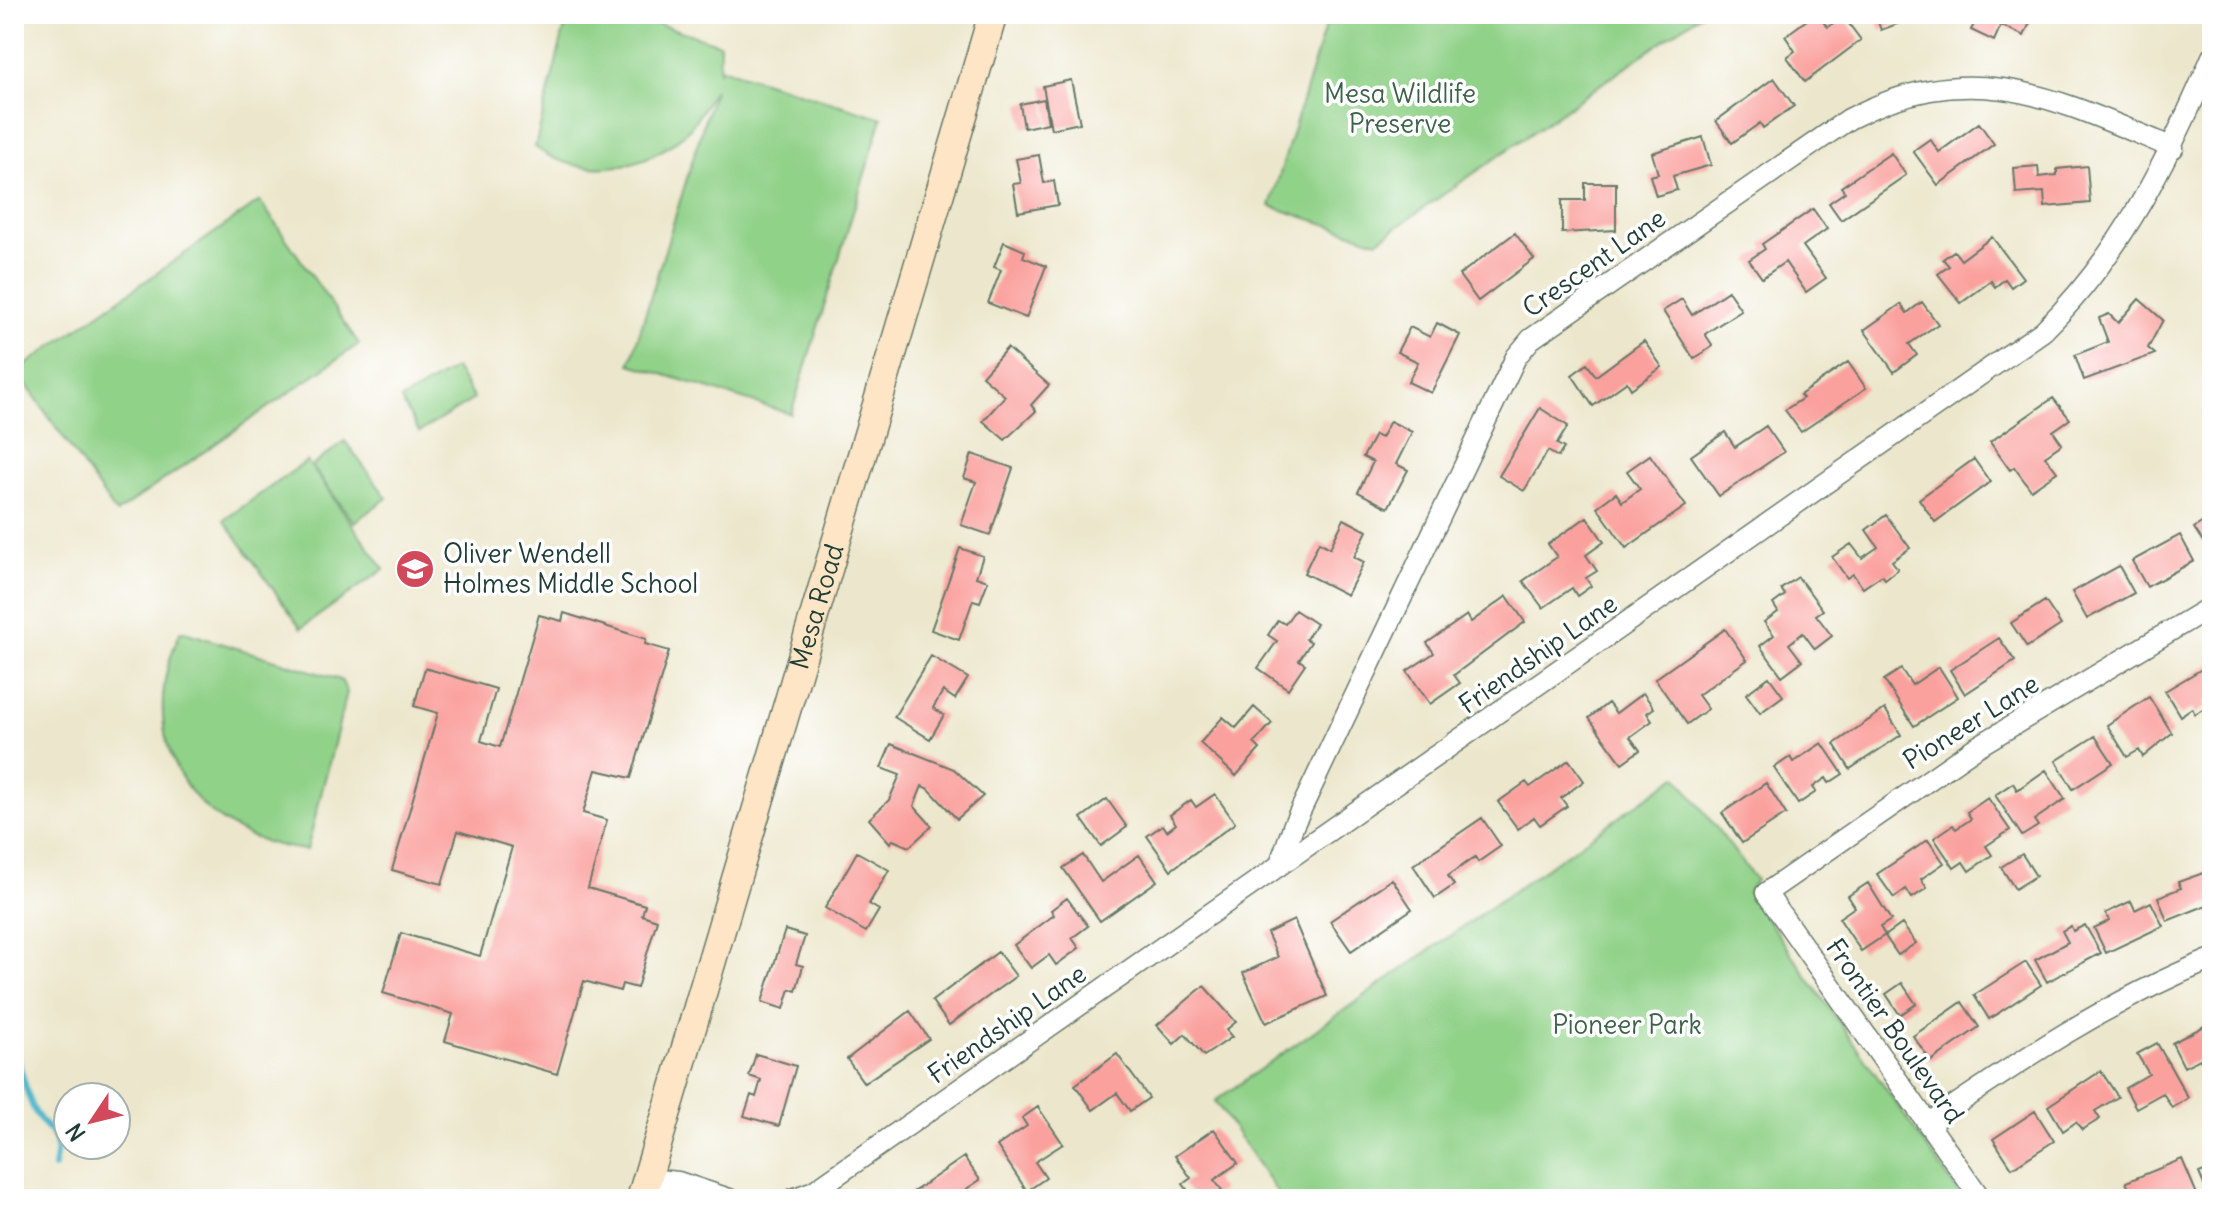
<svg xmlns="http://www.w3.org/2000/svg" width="2226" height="1213" viewBox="0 0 2226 1213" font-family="Delius,sans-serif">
<rect width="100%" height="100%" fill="#fff"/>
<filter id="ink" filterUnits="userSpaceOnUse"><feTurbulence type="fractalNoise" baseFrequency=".0125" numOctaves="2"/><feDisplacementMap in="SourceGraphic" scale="16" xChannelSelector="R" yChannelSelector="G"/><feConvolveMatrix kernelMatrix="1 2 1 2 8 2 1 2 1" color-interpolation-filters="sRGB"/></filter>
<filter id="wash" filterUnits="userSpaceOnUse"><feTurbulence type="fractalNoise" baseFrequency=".006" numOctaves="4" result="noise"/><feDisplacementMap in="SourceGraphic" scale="32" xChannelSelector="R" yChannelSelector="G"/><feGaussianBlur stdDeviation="1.8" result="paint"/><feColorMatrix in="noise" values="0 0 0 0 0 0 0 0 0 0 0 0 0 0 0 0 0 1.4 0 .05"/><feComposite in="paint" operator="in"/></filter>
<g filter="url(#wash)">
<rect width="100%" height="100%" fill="#ece7cc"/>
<path fill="#91d289" stroke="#58885e" stroke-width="2" d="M568,14h60l92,30 -1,28 2,-4 161,50 -91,296 -161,-50 84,-274c-8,12 -15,28 -26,40 -40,41 -106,51 -153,17z
M1329,14h372l-324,227 -107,-35z
M260,201l99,143 -243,169 -99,-142z
M455,368l19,31 -55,33 -18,-32z
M345,441l42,57 -33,24 -42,-56z
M307,461l77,108 -83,59 -77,-108z
M181,631l160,49 6,12 -40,158c-117,-11 -177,-112 -126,-219z
M1677,776l79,104 -8,12 215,307h-681l-67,-98z"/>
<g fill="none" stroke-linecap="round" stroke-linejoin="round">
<path stroke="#4eb5cc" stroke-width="6" d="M14,1051c9,19 11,42 21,61 15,26 27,17 19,55"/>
</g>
<g id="blocks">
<path fill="#faa19e" d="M1815,14l13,13 15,-11 18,24 -56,42 -18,-25 8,-6 -10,-15z
M1875,14h22l3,9 -19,7z
M1979,14h55l-10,22 -23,-11 -7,16 -23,-11z
M1774,78l20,28 -31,22 -3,-5 -28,20 -16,-22z
M1071,80l9,43 -29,6 -8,-43z
M1044,99l4,24 -24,5 -4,-24z
M1979,123l15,21 -56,41 -25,-34 17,-12 9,13z
M1703,137l8,28 -38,11 4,14 -21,6 -6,-20 8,-2 -6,-21z
M1891,153l15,22 -65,45 -12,-17 16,-11 -4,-5z
M1039,155l5,28 10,-2 4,24 -40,7 -5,-28 8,-1 -5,-24z
M2038,166l1,11 18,-2v-6l30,-3 3,37 -45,4 -1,-15 -28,2 -2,-26z
M2207,181h5v30h-6z
M1585,183h31v47l-54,3v-33h23z
M1813,209l14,20 -24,17 23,32 -20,14 -21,-30 -23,16 -13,-18 16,-11 -3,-5z
M1515,233l19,26 -56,42 -19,-26z
M1992,237l31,41 -12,9 -6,-8 -10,8 -4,-6 -30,22 -23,-29 11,-8 -6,-7 11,-8 7,9z
M1004,242l21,9 -2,6 23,9 -20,52 -38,-15 13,-33 -7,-3z
M1728,291l13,19 -36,24 8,12 -19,13 -31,-48 19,-12 10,16z
M2139,299l24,21 -15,28 7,6 -71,26 -9,-25 33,-13 -9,-24 10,-4 9,9z
M1922,302l16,22 -29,20 8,11 -23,17 -30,-42 37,-26 6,9z
M1437,323l23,12 -29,58 -23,-11 10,-20 -21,-10 13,-25 20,10z
M1644,341l18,26 -31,22 -4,-7 -34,24 -21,-31 15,-11 9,12z
M1007,348l42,37 -18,20 5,6 -31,29 -22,-19 22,-25 -23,-20z
M1848,362l18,26 -65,44 -16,-22 18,-12 -3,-3z
M2053,398l17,21 -17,12 9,13 -17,12 12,16 -26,18 -17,-23 -4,3 -20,-28z
M1540,408l28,18 -11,18 7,4 -6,9 -10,-6 -24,40 -25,-15z
M1390,421l22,11 -16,32 12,6 -20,38 -30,-16 15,-30 -10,-5 12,-22 6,3z
M1766,426l18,26 -65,44 -28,-40 34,-24 10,15z
M972,454l41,14 -23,67 -29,-10 15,-43 -12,-4z
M1650,455l36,51 -60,42 -29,-41 19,-14 6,9 18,-13 -13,-18z
M1974,459l16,23 -55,40 -16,-23z
M1886,515l24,33 -18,13 6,8 -13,10 -3,-4 -19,13 -10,-14 -6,4 -15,-21 19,-13 11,14 16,-11 -12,-17z
M2212,516v30l-4,3 -14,-21z
M1587,517l17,25 -18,13 11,16 -11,7 5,8 -14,10 -5,-8 -29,20 -20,-27 34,-24 -9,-13z
M1344,519l23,12 -13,26 10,5 -17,33 -43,-22 15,-31 11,6z
M2180,535l14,26 -47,26 -15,-26z
M960,548l23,8 -7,21 12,4 -8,21 -7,-2 -14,40 -28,-10z
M2119,566l15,27 -47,26 -15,-27z
M1798,577l25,33 -7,5 16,21 -17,13 -12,-16 -14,11 13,17 -20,15 -22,-30 14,-11 -10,-13 14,-10 -5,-8 12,-9 -4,-6z
M1507,596l18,26 -71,53 6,8 -30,21 -23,-33 27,-18 -7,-10 40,-28 4,7z
M2045,601l16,24 -34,22 -16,-24z
M1295,610l21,14 -10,15 5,3 -12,18 6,4 -17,25 -30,-21 19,-27 -9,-6 10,-15 7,4z
M564,613l82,26 -1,5 24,7 -38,127 -35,-8 -13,43 24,7 -19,68 57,17 -3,10 15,5 -20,68 -15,-4 -2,7 -36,-10 -27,93 -112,-33 8,-27 -70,-21 18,-60 79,23 32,-109 -54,-16 -16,53 -50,-14 46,-157 -24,-7 11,-38 71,21 -15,52 19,6 39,-132 23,6z
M1725,629l22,31 -49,35 10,14 -21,15 -32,-45z
M1999,638l16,23 -50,33 -15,-24z
M931,656l37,22 -13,21 -12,-8 -10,17 11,7 -14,24 -36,-22z
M2212,663v35l-7,4 2,4 -12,8 -3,-6 -12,8 -15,-25z
M1939,667l19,30 -44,29 -30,-46 17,-11 11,16z
M1769,677l14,19 -23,17 -14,-19z
M1643,693l11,15 -7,5 5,8 -22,16 10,13 -18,13 -33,-45 19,-15 8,10z
M2149,697l23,36 -29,24 -4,-7 -12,7 -20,-32z
M1254,707l18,16 -18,20 6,6 -24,27 -36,-33 23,-26 13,11z
M1885,709l16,26 -51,34 -16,-25z
M2095,736l18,27 -40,26 -17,-28z
M1822,743l21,31 -14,9 -3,-5 -13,9 3,5 -18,12 -24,-36 16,-11 3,5z
M891,744l63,25 29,27 -26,23 -28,-30 -7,-3 -8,20 18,20 -23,21 -16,-7 -3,3 -21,-24 20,-19 11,-25 -19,-7z
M1569,760l15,21 -23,17 6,8 -27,19 -6,-8 -16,12 -20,-27 28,-20 4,5z
M2046,770l19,29 -31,21 4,6 -16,10 -27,-41 18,-12 4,7z
M1766,783l20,31 -44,29 -20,-30z
M1215,794l20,29 -64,47 -24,-34 16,-11 4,6 9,-7 -6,-9 21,-15 5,7z
M1988,798l22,32 -24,16 6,9 -23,16 -6,-9 -9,6 -20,-30 19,-13 3,4 15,-10 -4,-7z
M1107,799l20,28 -26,19 -20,-28z
M1482,818l19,28 -23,16 -3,-5 -27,19 6,9 -19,13 -22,-33z
M1928,840l16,23 -23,16 6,9 -15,10 -6,-9 -12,9 -17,-24z
M857,852l32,18 -20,34 10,6 -13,22 -41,-24z
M2022,854l14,22 -21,13 -14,-22z
M1083,855l18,27 38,-27 18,26 -57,40 -37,-53z
M2206,872l6,16v15l-45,18 -9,-24 23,-9 -3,-6z
M1392,879l20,30 -61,42 -21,-30z
M1868,883l23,37 -11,7 5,8 -24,16 -22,-33 16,-11 -7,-11z
M1067,898l21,28 -16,12 7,10 -23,17 -7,-10 -18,13 -17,-23 40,-30 -3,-5z
M2131,901l4,9 16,-8 12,24 -57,27 -12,-25 15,-7 -3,-8z
M1294,920l33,76 -61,27 -23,-50 35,-16 -11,-24z
M1902,924l14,19 -18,12 -13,-19z
M2085,925l16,28 -54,29 -12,-22 33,-18 -6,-11 9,-5 2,5z
M785,930l20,6 -9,28 7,2 -7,25 -6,-2 -6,20 -22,-7z
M998,952l18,24 -67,49 -17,-24z
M2026,962l15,23 -52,34 -15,-24z
M1902,983l14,21 -16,11 -14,-21z
M1204,986l32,36 -10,8 6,7 -28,19 -19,-22 -11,10 -17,-19z
M1962,1002l17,25 -48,34 -18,-25z
M910,1011l19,28 -65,44 -17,-24z
M2212,1022v41l-8,4 -4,-8 -16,8 -12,-24z
M2157,1043l31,55 -16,10 -9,-15 -27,15 -11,-20 24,-14 -12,-20z
M756,1054l40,12 -17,60 -35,-10 7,-21 5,2 5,-17 -12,-4z
M1117,1054l32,44 -19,13 -13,-18 -24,17 -18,-25z
M2101,1071l17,26 -23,14 5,8 -18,11 -6,-8 -13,9 -15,-25z
M1038,1107l25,37 -28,18 11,16 -19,13 -30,-45 30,-20 -5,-8z
M2035,1111l19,30 -42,27 -19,-29z
M1214,1129l24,34 -24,17 8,10 -13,9h-15l-11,-15 8,-6 -16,-22z
M964,1157l16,23 -29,19h-48z
M2182,1159l17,40h-66l-7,-17z
M2212,1168v31h-2l-11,-26z"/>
</g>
</g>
<g filter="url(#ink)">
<use href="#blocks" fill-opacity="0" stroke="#677869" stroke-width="2"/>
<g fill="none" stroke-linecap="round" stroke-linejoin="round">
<g stroke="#677869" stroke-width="23">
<path id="minor" d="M1279,866l15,-42 222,-467 15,-18 318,-220c124,-65 207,-20 324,29
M1929,1123c95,-65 176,-120 283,-164
M647,1179l31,3 51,17
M793,1199l21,-8 1229,-860c79,-77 126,-174 169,-274
M1981,1199l-215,-306 209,-145 237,-142"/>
</g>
<g stroke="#677869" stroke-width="31">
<g id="secondary">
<path id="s1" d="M641,1199l352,-1185"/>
</g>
</g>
<use href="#minor" stroke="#fff" stroke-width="20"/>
<use href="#secondary" stroke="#fde5c5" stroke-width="28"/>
</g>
</g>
<defs>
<g id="school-disc" transform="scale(2)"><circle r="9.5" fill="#d1495b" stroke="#fff"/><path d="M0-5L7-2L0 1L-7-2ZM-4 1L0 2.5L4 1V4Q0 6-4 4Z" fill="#fff"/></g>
</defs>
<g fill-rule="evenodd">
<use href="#school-disc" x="415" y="569"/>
</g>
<g text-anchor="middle" stroke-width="7" stroke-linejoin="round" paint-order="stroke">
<g font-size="26" fill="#3c6249" stroke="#fff">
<text x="1400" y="103">Mesa Wildlife<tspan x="1400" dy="30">Preserve</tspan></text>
<text x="1627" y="1034">Pioneer Park</text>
</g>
<g font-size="26" fill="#1f3d34" stroke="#fff">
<text transform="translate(1594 263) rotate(-35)" y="9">Crescent Lane</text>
<text dy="9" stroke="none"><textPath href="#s1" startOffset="618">Mesa Road</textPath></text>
<text transform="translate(1538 654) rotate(-35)" y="9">Friendship Lane</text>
<text transform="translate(1971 722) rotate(-32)" y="9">Pioneer Lane</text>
<text transform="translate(1007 1024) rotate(-35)" y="9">Friendship Lane</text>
<text transform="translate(1895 1031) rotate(55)" y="9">Frontier Boulevard</text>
</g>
<g font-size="26" fill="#1f3d34" stroke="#fff" text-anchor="start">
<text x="443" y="563">Oliver Wendell<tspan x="443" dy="30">Holmes Middle School</tspan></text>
</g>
</g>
<rect width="2226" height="1213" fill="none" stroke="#fff" stroke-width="48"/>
<g transform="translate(92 1121) rotate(235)"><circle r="38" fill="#ffffff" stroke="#a5b1ae" stroke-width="2"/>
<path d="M0-6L14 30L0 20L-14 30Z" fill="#d1495b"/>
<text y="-12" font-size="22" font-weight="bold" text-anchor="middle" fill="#1f3d34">N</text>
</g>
</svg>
